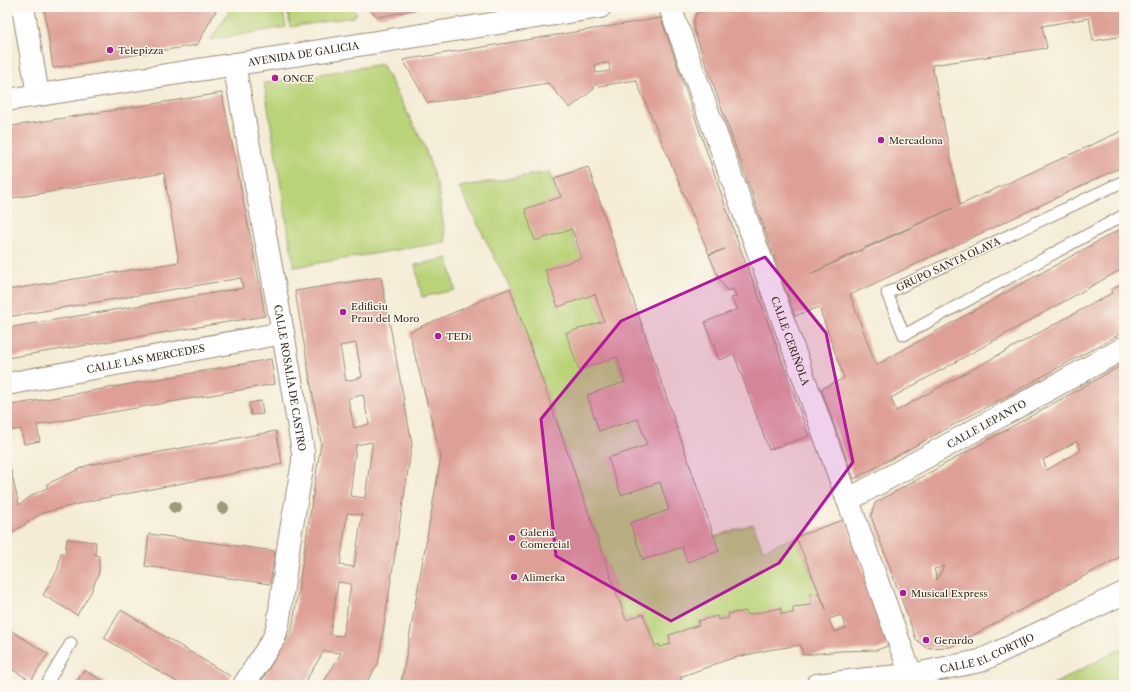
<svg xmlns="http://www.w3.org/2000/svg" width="1131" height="692" viewBox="0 0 1131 692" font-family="'Libre Caslon Text',serif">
<rect width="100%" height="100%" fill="#fbf7ec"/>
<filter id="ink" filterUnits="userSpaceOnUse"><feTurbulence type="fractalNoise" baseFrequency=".025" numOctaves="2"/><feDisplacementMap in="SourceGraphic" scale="8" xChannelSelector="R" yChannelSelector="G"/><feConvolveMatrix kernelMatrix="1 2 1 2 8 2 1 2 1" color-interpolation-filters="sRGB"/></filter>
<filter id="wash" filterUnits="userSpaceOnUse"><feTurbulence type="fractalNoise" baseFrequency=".012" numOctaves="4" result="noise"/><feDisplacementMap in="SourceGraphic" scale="16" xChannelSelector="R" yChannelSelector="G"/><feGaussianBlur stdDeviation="0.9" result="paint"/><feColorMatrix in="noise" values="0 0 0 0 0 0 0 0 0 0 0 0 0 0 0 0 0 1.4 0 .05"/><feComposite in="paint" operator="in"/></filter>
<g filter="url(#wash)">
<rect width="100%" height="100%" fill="#f4ecd6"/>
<path fill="#b9d378" stroke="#7a7e4b" d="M232,7h50l4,20 -76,13z
M287,7h63l7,6 -3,4 -64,10z
M382,64l42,81 14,43 8,54 -152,25 -30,-184z
M549,172l136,375 68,-23 10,26 33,-13 23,56 -9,1 1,11 -18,8 -12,1v-5l-34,6 -1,-4 -17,3v4l-11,2 -1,-4 -19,5 1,4 -30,10 2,9 -11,3 -1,-3 -4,2 -12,-32 -17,6 -116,-332 -51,-101z
M448,258l7,32 -33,7 -7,-32z
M1124,647v38h-72z"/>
<g id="blocks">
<path fill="#dea096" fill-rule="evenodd" d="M44,7h72v4l22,-4h80l-21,38 -144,23z
M366,7h52v2l-40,8z
M723,7h401v29l-31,5 -4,-23 -47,8 5,22 -115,17 28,140 164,-75v36l-274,129 26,70 248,-138v41l-233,130 5,13 216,-118 -1,-3 11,-6 2,4v44l-270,147 -33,-90 23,-11 -25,-71 -24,9 -101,-286v-9l2,-7 7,-4zM953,208l-101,47 -44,20 47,-23z
M661,18l77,225 17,43 54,150 -40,14 -35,-96 -15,6 -14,-38 33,-13 -7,-11 6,-1 -4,-8 -6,2 -8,-13 -10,-23 16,-6 -16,5 -73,-174 -37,6 -2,-2 -4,3 1,2 -24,19 -22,-25 -120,20 -25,-43zM609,63l1,8 -14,2 -1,-9z
M7,39l6,32 -6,1z
M222,93l38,192 5,31 -258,42v-30l236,-40 -2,-10 -234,39v-27l172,-28 -15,-89 -157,26v-72z
M588,167l131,384 -32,11 -5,-15 -39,13 -13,-37 39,-13 -9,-28 -39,13 -13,-37 39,-13 -9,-26 -39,12 -12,-36 38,-13 -8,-25 -38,13 -13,-37 38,-12 -9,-27 -37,13 -13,-37 37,-12 -10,-29 -37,12 -10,-32 36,-12 -7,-19z
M381,277l31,167 -34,220 -13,21h-43l19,-32 -17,-2 -21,34h-44l33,-55 29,-187 -26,-152zM356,343l6,34 -16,4 -6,-35zM363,395l6,29 -15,4 -6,-30zM372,442v5l-7,51 -15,-2 6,-51zM347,513l15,2 -8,52 -14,-2zM338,582l13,2 -8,52 -13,-1z
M510,288l116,332 17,-6 12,32 4,-2 1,3 11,-3 -2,-9 30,-10 -1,-4 19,-5 1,4 11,-2 -1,-4 18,-3 1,4 34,-7v6l12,-1v-6l18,-2 -1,-11 9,-1 8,18 -31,-74 49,-18 43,120 -1,7 -10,4 -37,1 -37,4 -2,-10 -33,5 -39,9 -49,18 3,8h-282l40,-228 -32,-125zM841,615l5,13 -12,4 -5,-13z
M271,359l4,25 -238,41 3,16 -16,3 -3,-15 -14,2v-25z
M1124,364v191l-173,92 -25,1 -10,-9 -45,-123 4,-13zM1077,441l4,9 -34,20 -4,-10zM944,566l-7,14 -3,-11z
M261,401l2,13 -12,1 -2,-12z
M276,431l6,33 -188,36 -52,13 -35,23v-81l12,50 15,-11 13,-6v-4l41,-19z
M149,534l126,17 -5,33 -125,-18z
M67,539l29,3 -1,13 4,1v16l-8,20 -14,23 -34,-20 15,-26 3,-16h4z
M121,610l109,66 -6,9h-42l-78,-47z
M7,628l41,26 -17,27 -24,-15z
M84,670l19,11 6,4h-34z
M965,681l1,4h-18l-1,-1z"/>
</g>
</g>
<g filter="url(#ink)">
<use href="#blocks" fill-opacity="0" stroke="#988b7a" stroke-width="1"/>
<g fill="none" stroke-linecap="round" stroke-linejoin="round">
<g stroke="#988b7a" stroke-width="13">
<path id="service" d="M1124,181l-237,112 17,42 220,-120
M46,685l25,-42"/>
</g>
<g stroke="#988b7a" stroke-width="24">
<g id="minor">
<path d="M23,7l15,88"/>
<path id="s1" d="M670,7l241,668 1,10"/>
<path id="s2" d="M234,64l49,269 20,119v10l-14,80 -11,83 -4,13 -30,47"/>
<path id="s3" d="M7,384l276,-51"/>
<path id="s4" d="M848,500l276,-152"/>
<path id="s5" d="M817,685l50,-6 44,-4 69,-14 144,-68"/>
</g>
</g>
<g stroke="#988b7a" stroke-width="24">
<g id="tertiary">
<path id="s6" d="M7,100l593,-93"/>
</g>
</g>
<use href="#service" stroke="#fff" stroke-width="11"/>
<use href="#minor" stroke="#fff" stroke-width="22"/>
<use href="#tertiary" stroke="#fff" stroke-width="22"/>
</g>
<g fill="#9f987d">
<circle cx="175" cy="507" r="6"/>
<circle cx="223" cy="508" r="6"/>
</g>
</g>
<path fill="#b5179e" fill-opacity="0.2" stroke="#b5179e" stroke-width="3" stroke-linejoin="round" d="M765,257l61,76 27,129 -74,101 -108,58 -115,-65 -15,-137 80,-98z"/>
<g fill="#b5179e" stroke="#fbf7ec" stroke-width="1.5">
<circle cx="110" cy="50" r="4"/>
<circle cx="275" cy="78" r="4"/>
<circle cx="881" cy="140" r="4"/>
<circle cx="343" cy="312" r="4"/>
<circle cx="438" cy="336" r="4"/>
<circle cx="512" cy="538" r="4"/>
<circle cx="514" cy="577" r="4"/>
<circle cx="903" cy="593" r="4"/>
<circle cx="926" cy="640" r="4"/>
</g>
<g text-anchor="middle" stroke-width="3" stroke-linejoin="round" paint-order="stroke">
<g font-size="10" fill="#3b2a1e" stroke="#fbf7ec" text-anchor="start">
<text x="118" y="54">Telepizza</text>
<text x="283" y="82">ONCE</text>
<text x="889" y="144">Mercadona</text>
<text x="351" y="310">Edificiu<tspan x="351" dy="12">Prau del Moro</tspan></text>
<text x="446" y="340">TEDi</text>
<text x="520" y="536">Galeria<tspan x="520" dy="12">Comercial</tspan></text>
<text x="522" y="581">Alimerka</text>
<text x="911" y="597">Musical Express</text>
<text x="934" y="644">Gerardo</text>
</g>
<g font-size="10" fill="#3b2a1e" stroke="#fbf7ec">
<text dy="4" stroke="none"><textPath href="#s6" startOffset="300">AVENIDA DE GALICIA</textPath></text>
<text transform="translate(948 264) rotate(-25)" y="4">GRUPO SANTA OLAYA</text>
<text dy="4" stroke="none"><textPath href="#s1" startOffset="355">CALLE CERIÑOLA</textPath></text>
<text dy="4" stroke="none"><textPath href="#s3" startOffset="141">CALLE LAS MERCEDES</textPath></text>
<text dy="4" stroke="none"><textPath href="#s2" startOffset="319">CALLE ROSALÍA DE CASTRO</textPath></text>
<text dy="4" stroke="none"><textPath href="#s4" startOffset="158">CALLE LEPANTO</textPath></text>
<text dy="4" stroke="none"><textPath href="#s5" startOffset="174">CALLE EL CORTIJO</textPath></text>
</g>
</g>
<rect width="1131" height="692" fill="none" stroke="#fbf7ec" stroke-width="24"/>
</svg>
